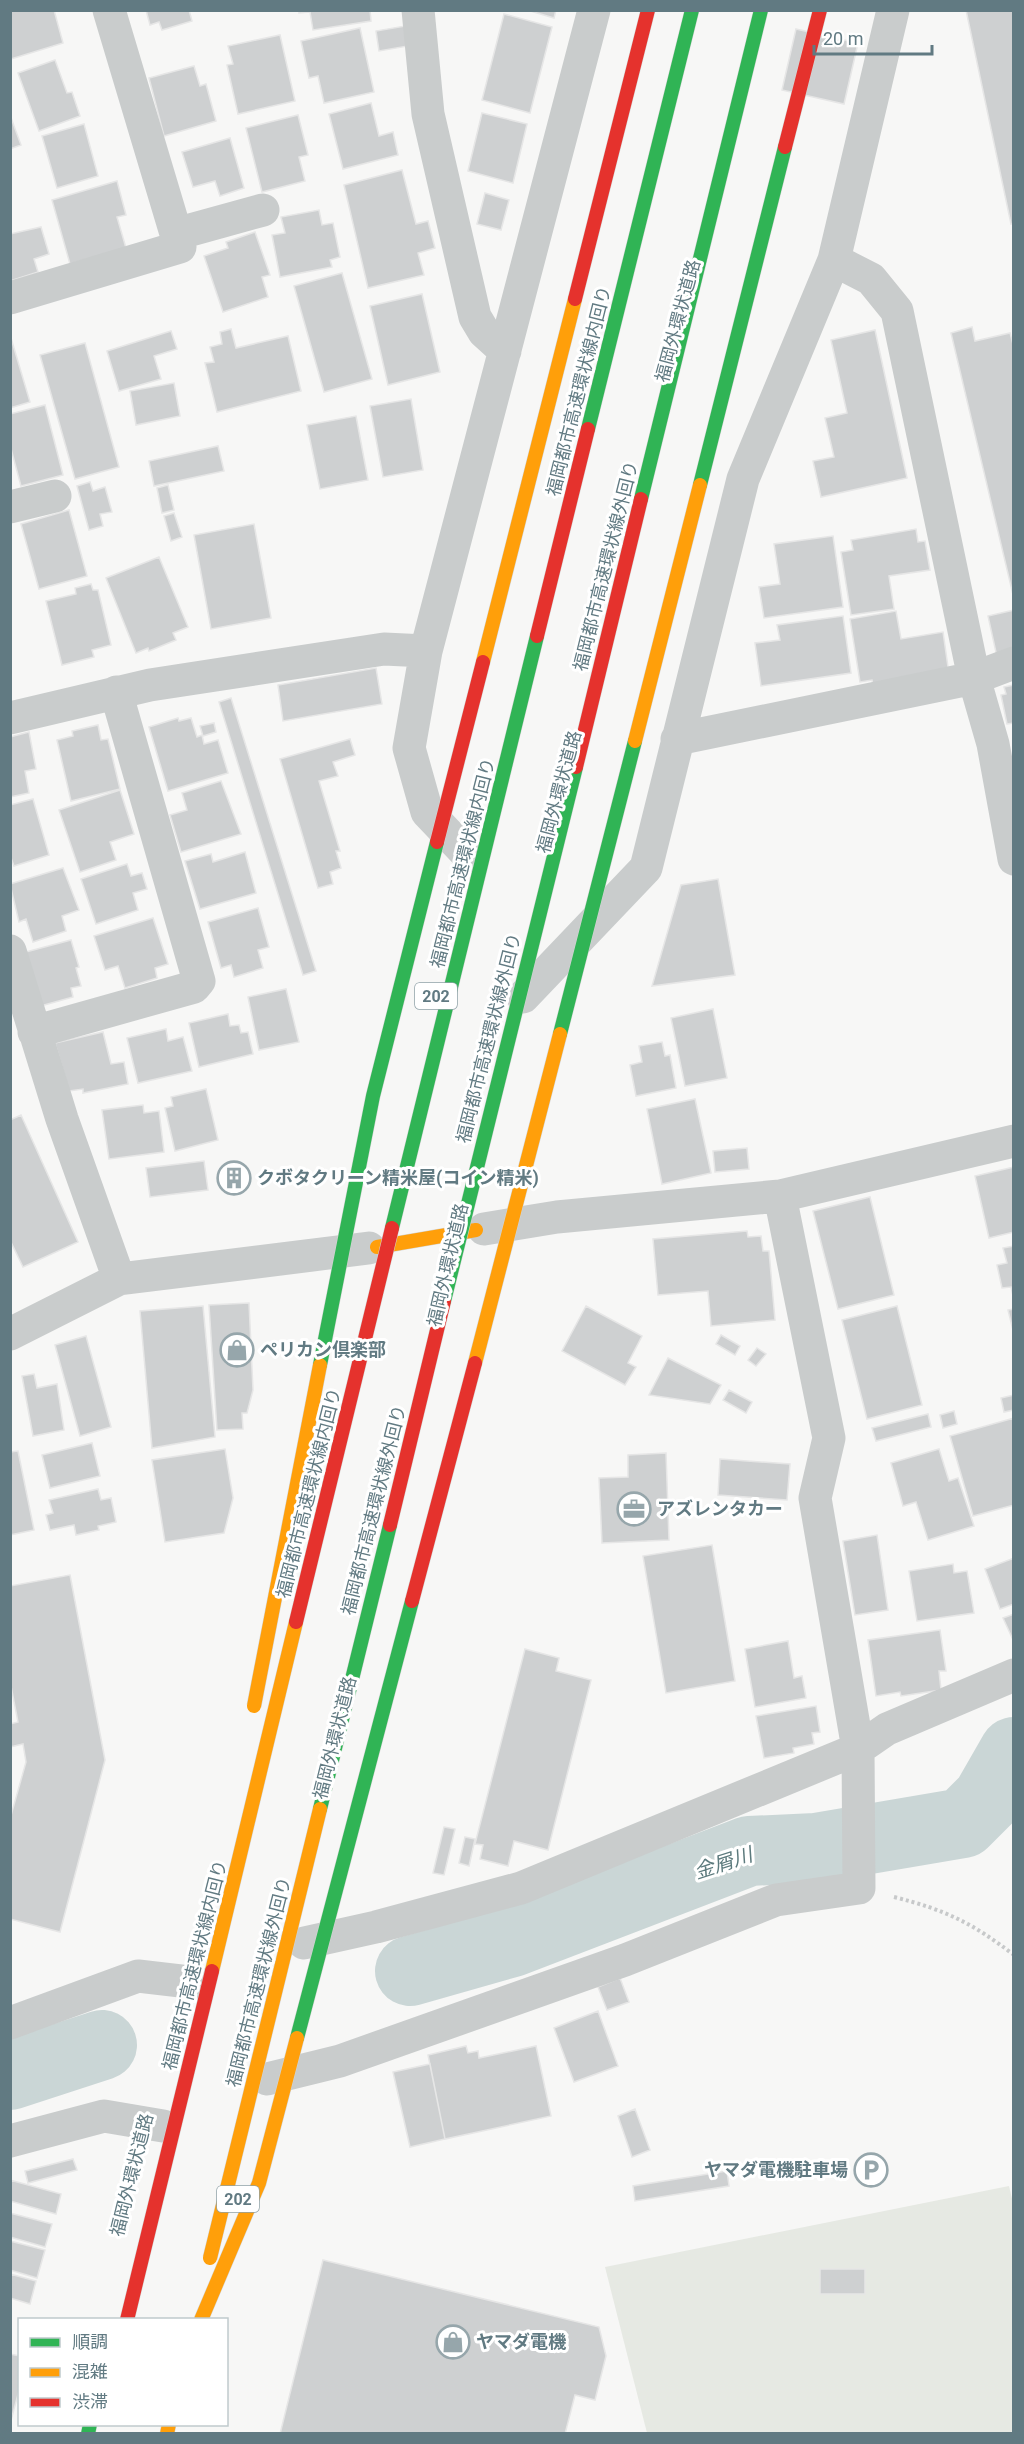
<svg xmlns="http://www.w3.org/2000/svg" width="1024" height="2444" viewBox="0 0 1024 2444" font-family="Roboto,'Noto Sans JP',sans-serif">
<rect width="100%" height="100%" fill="#f7f7f6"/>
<path fill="#e6e9e3" d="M1009,2186l5,21 -1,226h-366l-42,-166z"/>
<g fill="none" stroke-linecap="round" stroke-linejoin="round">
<path stroke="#cad6d6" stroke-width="70" d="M410,1971l102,-29 237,-91 67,-3 147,-25 24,-24 27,-47
M10,2075l92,-30"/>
</g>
<path fill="#ced0d1" stroke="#e6e6e6" stroke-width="1.5" d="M10,10h44l9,33 -52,16z
M146,10h43l3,11 -30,9 -3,-8 -9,3z
M299,10h71l1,11 -58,9 -3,-18 -11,1z
M527,10h29l-2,8z
M966,10h48v213l-3,1z
M504,14l48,13 -22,86 -48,-13z
M405,26l3,20 -29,5 -3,-20z
M360,28l14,64 -50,11 -6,-27 -9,2 -8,-37z
M796,29l62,14 -14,61 -62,-14z
M280,35l15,66 -57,13 -11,-49 6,-1 -5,-18z
M55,60l12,33 5,-1 8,24 -41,15 -21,-58z
M194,66l6,20 6,-2 10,37 -52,15 -15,-58z
M371,103l8,33 14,-4 5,23 -55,14 -14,-55z
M482,113l45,11 -14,59 -45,-12z
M10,115l11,30 -11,4z
M298,115l10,40 -9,2 6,24 -43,11 -16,-64z
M84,124l14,52 -41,12 -15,-52z
M230,138l14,50 -24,8 -5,-15 -22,6 -11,-35z
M402,170l14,54 12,-3 7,27 -17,5 6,22 -56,13 -24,-103z
M117,181l9,34 -9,2 9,31 -56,16 -18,-64z
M485,193l24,7 -8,30 -24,-6z
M319,210l3,15 11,-2 7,34 -10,3 2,7 -52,10 -8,-42 13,-2 -4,-16z
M41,227l8,27 -15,5 4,13 -28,9v-47z
M255,232l15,43 -8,2 6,20 -45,15 -19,-56 24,-8 -2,-6z
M342,273l30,106 -48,13 -30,-106z
M422,294l18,78 -52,13 -18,-79z
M972,327l3,14 35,-8 4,15v251l-63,-266z
M231,329l5,19 52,-12 13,55 -84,21 -12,-49 9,-1 -4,-15 12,-3 -2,-12z
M875,330l32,148 -86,19 -8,-36 21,-4 -9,-39 22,-5 -16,-73z
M171,331l6,18 -23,7 7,23 -42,12 -12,-40z
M11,338l19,64 -20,6v-70z
M85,343l34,124 -44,12 -35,-124z
M174,383l6,33 -44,9 -6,-34z
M411,399l12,71 -40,7 -13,-71z
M45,405l18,70 -42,11 -11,-41v-31z
M356,416l12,64 -48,9 -13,-64z
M218,446l6,25 -70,15 -5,-25z
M90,482l3,9 12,-4 7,25 -12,2 3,12 -14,4 -12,-44z
M168,485l6,25 -12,3 -5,-25z
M69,510l18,66 -48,13 -18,-65z
M174,513l8,24 -11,4 -7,-25z
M254,524l17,94 -60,11 -17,-94z
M916,529l2,13 7,-1 5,29 -41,6 5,33 -43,6 -10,-63 12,-2 -2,-10z
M833,536l10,71 -79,11 -5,-31 21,-3 -6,-40z
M159,557l29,70 -15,6 3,7 -27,11 -1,-3 -12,5 -30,-75z
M91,584l2,6h5l13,55 -19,5 2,7 -32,8 -16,-64 30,-7 -1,-6z
M1014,610v44l-17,3 -9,-41z
M896,611l5,28 42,-7 6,42 -76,12 -1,-6 -12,2 -10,-63z
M843,616l8,57 -90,13 -6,-43 25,-3 -3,-15z
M376,668l6,36 -99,17 -5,-36z
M1014,685v38l-7,1 -6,-29 5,-1 -2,-7z
M231,698l85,273 -13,4 -84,-273z
M178,718l1,3 12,-3 6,19 5,-2 2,9 14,-4 10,33 -60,18 -19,-64z
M214,723l2,9 -13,4 -3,-10z
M98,725l3,15 7,-1 12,50 -49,12 -14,-61 16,-4 -1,-5z
M29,732l7,37 -11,2 4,22 -19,4v-60z
M350,739l5,16 -22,7 5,14 -19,5 21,70h-4l5,17 -11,4 3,12 -15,4 -38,-129z
M221,781l20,53 -60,18 -11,-37 17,-5 -5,-17z
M120,790l14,44 -24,8 6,18 -36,12 -21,-62z
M33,799l16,56 -35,11 -4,-11v-50z
M245,852l11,41 -56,16 -15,-48 26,-7 2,8z
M127,864l4,12 11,-3 5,16 -14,4 5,17 -42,14 -15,-45z
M63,868l16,42 -17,6 4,15 -33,11 -7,-23 -7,3 -9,-38z
M718,879l17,96 -83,11 29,-101z
M258,908l11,39 -11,3 5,18 -29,9 -3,-12 -10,3 -13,-46z
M153,918l15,46 -13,4 2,10 -32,10 -7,-22 -13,4 -11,-34z
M71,940l8,27 -3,1 5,18 -10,2 2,9 -36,10 -15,-54z
M286,989l13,53 -40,8 -11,-53z
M713,1009l14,69 -42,8 -14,-68z
M228,1014l2,12 9,-1 2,8 7,-1 5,22 -54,13 -10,-44z
M166,1029l2,12 15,-4 9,34 -54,12 -11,-45z
M103,1032l8,32 13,-2 4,22 -45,9v-4l-14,2 -14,-48z
M662,1042l3,14 5,-1 6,33 -40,8 -6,-31 12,-3 -3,-16z
M206,1089l12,51 -43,11 -10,-43 8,-2 -2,-9z
M695,1099l16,74 -49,11 -15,-75z
M143,1105l1,8 15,-2 5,41 -55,7 -7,-49z
M21,1115l57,127 -55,25 -13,-27v-120z
M747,1148l2,21 -34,3 -2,-21z
M204,1161l4,29 -58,7 -4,-29z
M1014,1167v65l-25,6 -14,-62z
M240,1168l2,19 -15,1 -2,-19z
M870,1197l24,98 -56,14 -25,-98z
M747,1231l1,6 13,-1 2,15h6l6,69 -64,6 -3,-35 -50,4 -5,-56z
M1014,1246v54l-3,-13 -9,1 -5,-23 10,-2 -4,-15z
M249,1303l4,87 -6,23h-5l1,16 -26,1 -8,-125z
M203,1306l12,131 -63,11 -12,-137z
M586,1306l56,30 -14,27 8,4 -11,18 -63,-34z
M897,1306l25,99 -55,14 -25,-99z
M1014,1309v25l-6,-24z
M721,1335l19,11 -5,9 -19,-11z
M86,1336l25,91 -31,9 -25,-91z
M757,1348l9,6 -10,12 -8,-6z
M668,1358l53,27 -11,19 -61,-9z
M34,1374l3,14 20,-4 7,46 -31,6 -11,-60z
M729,1390l23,12 -6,11 -23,-13z
M1014,1395v15l-10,2 -3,-14z
M954,1411l3,13 -14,4 -3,-13z
M928,1414l3,13 -55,14 -4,-13z
M1014,1418v87l-41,11 -23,-80z
M92,1443l8,33 -50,12 -8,-33z
M225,1449l8,49 -9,35 -59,9 -13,-82z
M939,1449l10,32 9,-3 16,48 -46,14 -12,-38 -13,4 -12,-43z
M18,1451l16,79 -24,5v-83z
M666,1453l3,87 -67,3 -3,-65 29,-1v-22z
M720,1459l70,5 -3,36 -69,-5z
M98,1489l3,11 10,-2 5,24 -18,4 1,4 -23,5 -2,-10 -24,5 -4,-15 7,-2 -4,-13z
M877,1535l11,75 -33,5 -12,-74z
M712,1545l23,136 -69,12 -23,-137z
M1014,1558v46l-14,5 -15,-40z
M953,1564l1,9 13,-2 7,42 -57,8 -8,-50z
M70,1575l35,185 -45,172 -50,-13v-100l16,-57 -3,-18 -13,3v-23l8,-2 -8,-41v-95z
M1014,1614v28l-11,-24z
M940,1630l6,41h-7l2,19 -40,6 -1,-4 -24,4 -8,-56z
M788,1641l6,37 8,-2 4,22 -51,9 -10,-58z
M525,1649l34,9 -3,13 35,9 -43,170 -34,-9 -6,25 -28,-7 3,-14 -8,-1z
M816,1706l4,26 -8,1 2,11 -21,4 1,5 -30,5 -8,-42z
M444,1827l11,2 -11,46 -11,-2z
M465,1837l10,2 -6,27 -10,-3z
M620,1978l9,24 -22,8 -9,-23z
M598,2011l20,55 -44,16 -20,-54z
M466,2046l2,7 10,-2 1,7 57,-12 15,70 -106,23 -17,-84z
M430,2064l15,75 -35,8 -17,-75z
M635,2109l15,41 -18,7 -14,-41z
M73,2159l4,11 -49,13 -3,-12z
M727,2171l2,15 -94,15 -2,-15z
M10,2180l51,14 -5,20 -46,-13z
M10,2213l42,11 -7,23 -35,-10z
M10,2241l35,9 -8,28 -27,-8z
M323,2260l276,67 7,29 -11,44 -20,-5 -10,39h-285z
M820,2269h45v25h-45z
M10,2274l26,7 -6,23 -20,-6z
M10,2354l10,2v31l-10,37z"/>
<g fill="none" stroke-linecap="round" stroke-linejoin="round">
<g stroke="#d4d5d6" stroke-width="15">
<path id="fast" d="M88,2434l2,-10"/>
</g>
<g stroke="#d4d5d6" stroke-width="15">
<path id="slow" d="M377,1247l99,-17
M167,2434l2,-10"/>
</g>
<path stroke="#c7c9ca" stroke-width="4" stroke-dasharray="3 3" stroke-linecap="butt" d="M894,1897c52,13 78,26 120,58"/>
<path stroke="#c9cccc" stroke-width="33" d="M418,10l10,104 47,203 9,15 21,19
M176,234l87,-24
M834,260l37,19 26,32 77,367 19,66 21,115
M10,298l170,-51 -71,-237
M10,507l45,-11
M10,718l140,-33 234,-36 42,2
M677,739l297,-61 40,-15
M469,856l-42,-44 -18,-64 17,-97 168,-641
M10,951l52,168 57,160
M523,997l123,-129 97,-389 91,-219 59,-250
M34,1032l160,-45 5,-6 -83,-289
M484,1229l73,-12 223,-21 234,-55
M10,1334l109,-55 250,-31
M304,1943l72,-16 145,-39 337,-139 29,-20 127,-54
M10,2023l128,-47 60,7
M267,2079l73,-18 285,-101 151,-60 83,-12 -1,-139 -43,-251 14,-60 -49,-242
M10,2141l94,-25 59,10"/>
<use href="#fast" stroke="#30b455" stroke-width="14"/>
<use href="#slow" stroke="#ff9f0a" stroke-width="14"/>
<g stroke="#d4d5d4" stroke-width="15" stroke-linecap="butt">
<path id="fast-bridge" d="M588,429l104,-419
M700,485l85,-338
M641,499l120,-489
M560,1034l75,-293
M392,1228l145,-592
M444,1301l132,-534
M320,1365l53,-269 64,-254
M320,1809l70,-284
M297,2038l115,-437"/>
</g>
<g stroke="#d4d5d4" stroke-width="15" stroke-linecap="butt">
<path id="slow-bridge" d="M483,662l92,-363
M635,741l65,-256
M475,1363l85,-329
M254,1706l66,-341
M212,1971l84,-349
M210,2258l110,-449
M201,2320l58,-137 38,-145"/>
</g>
<g stroke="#d4d5d4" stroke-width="15" stroke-linecap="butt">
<path id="jam-bridge" d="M785,147l35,-137
M575,299l73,-289
M537,636l51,-207
M576,767l65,-268
M437,842l46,-180
M390,1525l54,-224
M412,1601l63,-238
M296,1622l96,-394
M127,2320l85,-349"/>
</g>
<use href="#fast-bridge" stroke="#30b455" stroke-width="14"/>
<use href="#slow-bridge" stroke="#ff9f0a" stroke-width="14"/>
<use href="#jam-bridge" stroke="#e5322d" stroke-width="14"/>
</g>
<defs>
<g id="building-ring" transform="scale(1.725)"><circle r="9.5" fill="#fff" stroke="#96a6ab" stroke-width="1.5"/><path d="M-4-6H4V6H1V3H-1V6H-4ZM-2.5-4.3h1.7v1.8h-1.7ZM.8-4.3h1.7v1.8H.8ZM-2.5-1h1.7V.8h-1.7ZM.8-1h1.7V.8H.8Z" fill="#96a6ab"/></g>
<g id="shop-ring" transform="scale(1.725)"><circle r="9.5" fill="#fff" stroke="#96a6ab" stroke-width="1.5"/><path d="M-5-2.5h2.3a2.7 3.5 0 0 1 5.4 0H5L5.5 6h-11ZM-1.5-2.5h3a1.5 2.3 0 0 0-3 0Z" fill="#96a6ab"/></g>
<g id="office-ring" transform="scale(1.725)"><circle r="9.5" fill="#fff" stroke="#96a6ab" stroke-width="1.5"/><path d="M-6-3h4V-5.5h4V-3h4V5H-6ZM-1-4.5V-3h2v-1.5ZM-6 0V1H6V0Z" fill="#96a6ab"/></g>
<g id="parking-ring" transform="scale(1.725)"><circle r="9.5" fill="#fff" stroke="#96a6ab" stroke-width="1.5"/><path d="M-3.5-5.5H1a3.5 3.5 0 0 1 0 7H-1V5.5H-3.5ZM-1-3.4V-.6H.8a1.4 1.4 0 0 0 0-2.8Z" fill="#96a6ab"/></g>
</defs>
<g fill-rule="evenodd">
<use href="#building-ring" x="234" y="1178"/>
<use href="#shop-ring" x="237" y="1350"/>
<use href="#office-ring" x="634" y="1509"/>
<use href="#parking-ring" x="871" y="2170"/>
<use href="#shop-ring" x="453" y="2342"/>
</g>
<g text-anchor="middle" stroke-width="6" stroke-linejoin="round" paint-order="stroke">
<g fill="#fff" stroke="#90a2a8" stroke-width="1.5">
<rect x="415" y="983" width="42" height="26" rx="4.5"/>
<rect x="217" y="2186" width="42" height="26" rx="4.5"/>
</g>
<g font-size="16" font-weight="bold" fill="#617a82">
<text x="436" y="1002">202</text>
<text x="238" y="2205">202</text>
</g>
<g font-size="18" fill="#617a82" stroke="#fff">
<text transform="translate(678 321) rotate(-75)" y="6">福岡外環状道路</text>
<text transform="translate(579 391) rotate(-76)" y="6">福岡都市高速環状線内回り</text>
<text transform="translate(606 566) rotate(-76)" y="6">福岡都市高速環状線外回り</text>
<text transform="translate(559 792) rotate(-75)" y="6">福岡外環状道路</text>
<text transform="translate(463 863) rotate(-76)" y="6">福岡都市高速環状線内回り</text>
<text transform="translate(489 1038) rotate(-76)" y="6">福岡都市高速環状線外回り</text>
<text transform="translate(448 1265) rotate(-77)" y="6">福岡外環状道路</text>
<text transform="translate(309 1493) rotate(-76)" y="6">福岡都市高速環状線内回り</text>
<text transform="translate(374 1510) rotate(-76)" y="6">福岡都市高速環状線外回り</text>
<text transform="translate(335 1738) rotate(-76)" y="6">福岡外環状道路</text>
<text transform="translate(195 1965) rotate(-76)" y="6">福岡都市高速環状線内回り</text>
<text transform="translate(259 1982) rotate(-76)" y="6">福岡都市高速環状線外回り</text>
<text transform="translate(132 2175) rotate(-76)" y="6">福岡外環状道路</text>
</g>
<g font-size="18" font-weight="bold" fill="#617a82" stroke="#fff" text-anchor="start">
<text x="257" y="1184">クボタクリーン精米屋(コイン精米)</text>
<text x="260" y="1356">ペリカン倶楽部</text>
<text x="657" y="1515">アズレンタカー</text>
<text x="848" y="2176" text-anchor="end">ヤマダ電機駐車場</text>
<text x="476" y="2348">ヤマダ電機</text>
</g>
<g font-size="20" font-style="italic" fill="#5c7a7d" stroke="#fff">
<text transform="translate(723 1863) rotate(-18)" y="7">金屑川</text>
</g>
</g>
<rect width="1024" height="2444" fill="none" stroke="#617a82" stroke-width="24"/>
<rect x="18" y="2318" width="210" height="108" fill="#ffffff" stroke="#c0cacd" stroke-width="1.5"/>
<rect x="30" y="2338" width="30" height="9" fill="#30b455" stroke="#c0cacd" stroke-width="1.5"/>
<text x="72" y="2348" font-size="18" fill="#617a82">順調</text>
<rect x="30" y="2368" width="30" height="9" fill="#ff9f0a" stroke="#c0cacd" stroke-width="1.5"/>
<text x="72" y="2378" font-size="18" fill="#617a82">混雑</text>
<rect x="30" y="2398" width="30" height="9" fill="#e5322d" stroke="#c0cacd" stroke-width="1.5"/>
<text x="72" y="2408" font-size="18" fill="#617a82">渋滞</text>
<path d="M814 45v9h118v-9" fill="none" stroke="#617a82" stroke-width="3"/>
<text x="823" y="45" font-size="18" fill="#617a82" stroke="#ffffff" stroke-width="4.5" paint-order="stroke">20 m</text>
</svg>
